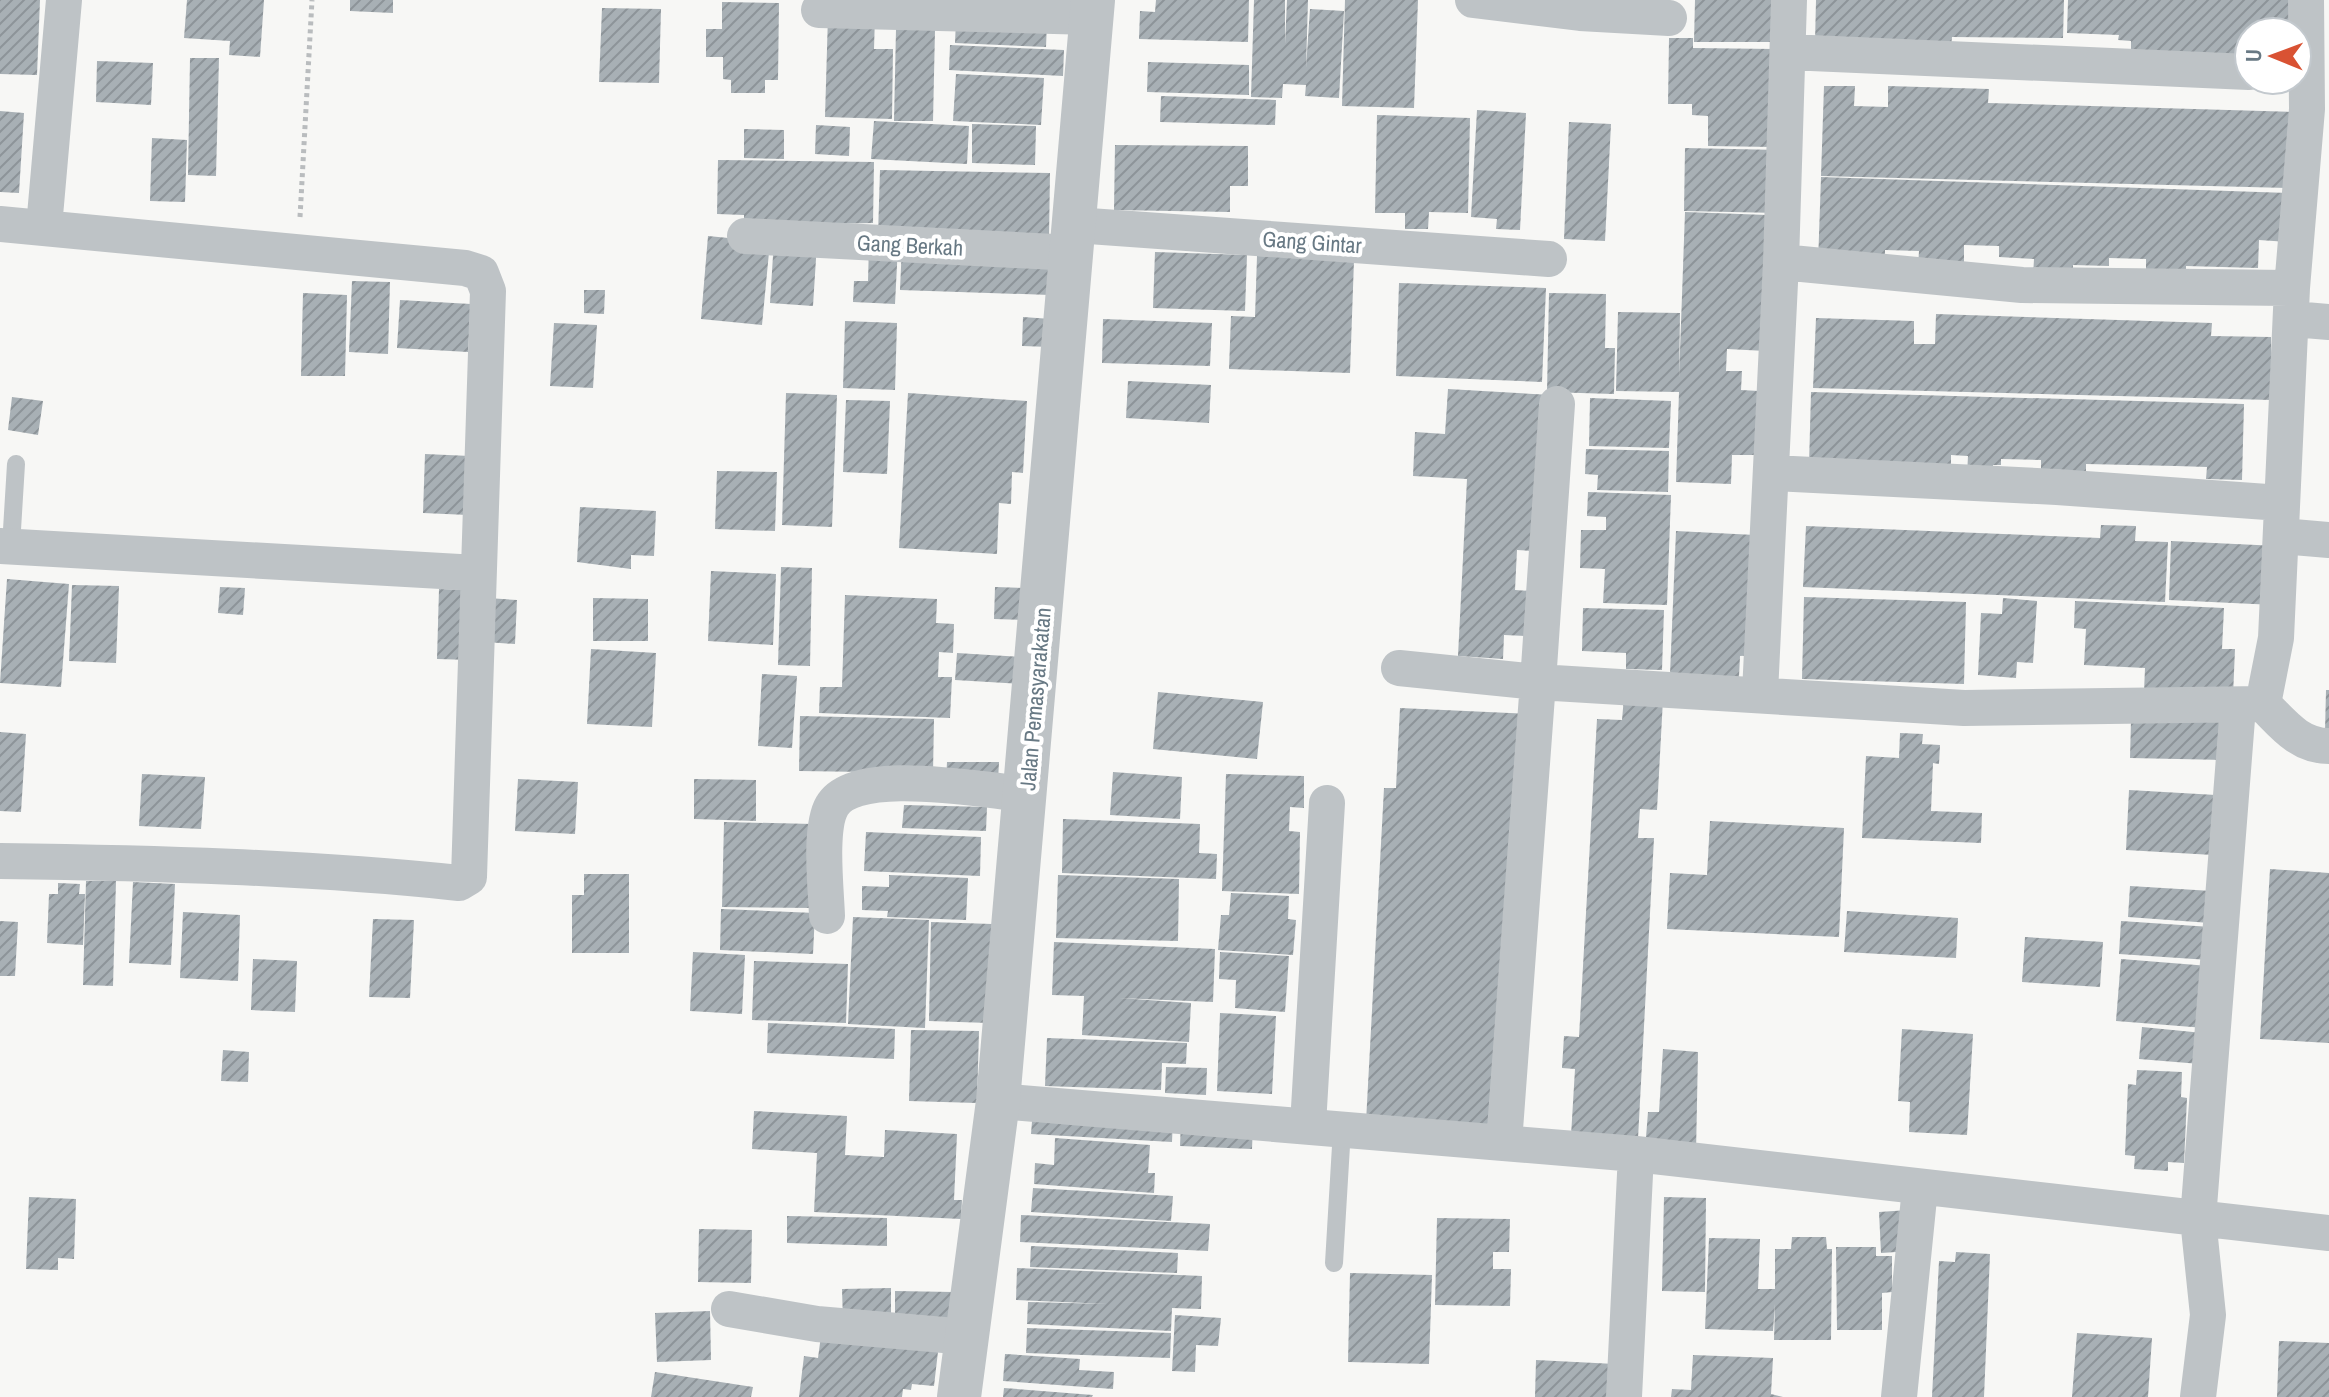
<svg xmlns="http://www.w3.org/2000/svg" width="2329" height="1397" viewBox="0 0 2329 1397" font-family="'Archivo Narrow',sans-serif">
<defs>
<pattern id="building-hatch" width="6" height="6" patternUnits="userSpaceOnUse" patternTransform="scale(2)"><rect width="6" height="6" fill="#a8b0b5"/><path d="M-1 1l2-2M0 6l6-6M5 7l2-2" fill="none" stroke="#8d9499"/></pattern>
</defs>
<rect width="100%" height="100%" fill="#f7f7f5"/>
<path fill="url(#building-hatch)" d="M0,0h40l-3,75 -37,-1z
M187,0h77l-4,57 -31,-2 1,-14 -46,-3z
M350,0h43v13l-43,-2z
M1156,0h93l-1,42 -109,-3 1,-28 15,1z
M1254,0h31v44l2,-44h21l-2,68 4,-59 34,2 -5,87 -34,-2 1,-11 -23,-1 -1,14 -31,-1z
M1345,0h73l-4,108 -72,-2z
M1695,0h82v42h-83z
M1816,0h248l-1,38 -111,-1 -1,10 -136,-4z
M2068,0h231l-1,32h-49v23l-118,-4v-10l-13,-1 1,-5 -52,-2z
M722,2l57,1 -1,77h-13v13h-34v-13l-8,-1v-22h-17v-28h16z
M602,8l59,1 -2,74 -60,-1z
M828,15l47,1 -1,33h19l-1,70 -67,-2z
M956,20l91,3 -1,24 -91,-4z
M896,29l39,1 -2,91h-39z
M1669,38h24v10l82,1 -2,98 -65,-1v-30l-16,-1v-11h-24z
M950,45l114,5 -1,26 -114,-6z
M190,58h29l-3,118 -28,-1z
M97,61l56,2 -2,42 -55,-3z
M1148,62l101,3v30l-102,-3z
M956,74l88,4 -3,47 -88,-4z
M1824,86h31l-1,20 34,1v-21l101,3 -1,14 305,9 -2,76 -470,-12z
M1161,96l115,4 -1,25 -115,-3z
M1477,110l49,3 -6,117 -24,-1 1,-10 -26,-2z
M0,111l24,2 -5,80 -19,-1z
M1377,115l93,3 -2,95 -39,-1 -1,17h-23v-16h-30z
M874,121l95,5 -2,38 -96,-5z
M1569,122l42,2 -6,117 -41,-2z
M972,124l64,2 -1,39 -63,-2z
M816,125l34,2 -1,29 -34,-2z
M744,129l40,1v29l-40,-1z
M152,138l35,2 -2,62 -35,-1z
M1115,145l133,1v40h-18v26l-116,-2z
M1685,148l95,2 -1,63 -95,-2z
M718,160l156,2 -1,61 -129,3v-11l-27,-1z
M880,170l170,3 -1,65 -171,-3z
M1821,177l470,16 -2,49 -30,-2 -1,28 -72,-2v9l-40,-1v-15l-37,-1v8l-36,-1v12l-40,-1 1,-17 -35,-2v-11l-35,-1v23l-46,-1 1,-16 -34,-1v4l-67,10z
M1685,212l82,3 -1,136 -39,-2 -1,22h16l-1,19 18,1 -2,64h-25l-1,29 -55,-2 3,-90 -63,-1 2,-79 62,1 -1,66z
M708,236l62,6 -8,83 -61,-6z
M774,240l43,3 -4,63 -43,-3z
M869,245l29,1 -3,58 -42,-2 1,-21h14z
M902,245l150,7 -2,43 -150,-5z
M1155,252l92,3 -2,56 -92,-3z
M1257,256l97,4 -4,113 -121,-4 2,-53 24,1z
M352,281l38,1 -2,72 -39,-2z
M1399,283l147,5 -4,94 -146,-6z
M584,290h21l-1,24 -20,-1z
M303,293l44,2 -2,81h-44z
M1549,293l57,1 -1,54h10l-1,46 -67,-2z
M400,300l71,4 -3,48 -71,-4z
M1936,314l276,9 -1,13 60,1v63l-458,-12 3,-70 98,3v23h21z
M1023,317l28,2 -1,28 -28,-1z
M1103,319l109,4 -2,43 -108,-3z
M845,321l52,2 -2,67 -52,-2z
M554,323l43,2 -4,63 -43,-2z
M1128,381l83,4 -2,38 -83,-5z
M1448,389l104,6 -19,156 -16,-1 -2,40 16,1 -2,45 -25,-1 -1,24 -45,-3 9,-177 -54,-3 2,-44 30,2z
M1811,392l433,12 -2,76 -36,-1 1,-12 -31,-1 -90,-2v12l-45,-2v-14l-40,-1v6h-8l-1,10h-25l1,-19 -17,-1v10h-142z
M786,393l51,2 -5,132 -50,-2z
M908,393l119,8 -4,72 -11,-1 -1,32 -12,-1 -2,51 -98,-6z
M12,397l31,4 -5,34 -30,-5z
M1590,398l81,3 -2,47 -80,-2z
M846,400l44,1 -3,73 -44,-2z
M1586,449l83,2 -1,41 -71,-2 1,-15 -13,-1z
M425,454l45,2 -2,59 -45,-2z
M717,471l60,1 -2,59 -60,-2z
M1588,492l83,3 -4,110 -64,-2 2,-34 -25,-1 1,-38h25v-13l-19,-1z
M580,507l76,4 -2,45 -23,-1v14l-54,-7z
M2101,525l35,1 -1,15 33,1 -3,60 -362,-15 3,-61 294,12z
M1676,531l79,4 1,120 -16,1 -1,21 -69,-3z
M2171,541l107,5 -3,59 -106,-5z
M781,567l31,1 -2,98 -32,-1z
M711,571l65,3 -3,71 -65,-4z
M7,579l62,5 -8,103 -61,-4z
M72,585l47,1 -3,77 -47,-2z
M220,587l25,1 -2,27 -25,-2z
M995,587l32,1v32l-33,-1z
M439,589l34,1 -2,70 -34,-1z
M845,595l92,4 -1,24 18,1 -1,29 -14,-1 -1,25h14l-2,41 -131,-5 1,-26h22z
M1804,597l162,5 -2,82 -162,-5z
M488,598l29,2 -2,44 -29,-2z
M593,598l55,1v42h-55z
M2003,598l34,3 -4,62 -16,-1 -1,16 -38,-3 3,-62 21,1z
M2075,601l149,7 -2,41h13l-2,47 -89,-4 1,-24 -61,-3 2,-36 -12,-1z
M1583,608l81,2 -2,60 -36,-1v-16l-44,-2z
M591,649l65,4 -4,74 -65,-3z
M957,653l66,4 -2,27 -66,-4z
M762,674l35,2 -5,72 -34,-2z
M2326,690h3v42h-4z
M1158,692l105,10 -6,57 -104,-10z
M1624,697l39,2 -6,111 -17,-1 -2,29h16l-16,301 -67,-3 4,-67 -13,-1 2,-32 15,1 18,-318 25,1z
M1400,708l129,6 -41,415 -122,-7 18,-334h12z
M800,716l134,3 -1,54 -134,-2z
M2131,720l94,2v38l-95,-2z
M0,732l26,2 -5,78 -21,-1z
M1900,733l23,1 -1,10 18,1 -1,19 -6,-1 -2,48 51,2 -1,30 -119,-5 4,-82 33,2z
M947,762h52l-1,19h-52z
M1113,772l69,5 -2,42 -70,-4z
M142,774l63,3 -4,52 -62,-3z
M1226,774l78,2v32l-14,-1 -1,24 11,1 -1,62 -77,-3z
M518,779l60,3 -3,52 -60,-3z
M694,779l62,1v41l-62,-2z
M2129,790l87,5 -3,60 -87,-5z
M904,805l83,2 -1,24 -84,-3z
M1063,819l137,5 -1,29 18,1 -1,25 -154,-6z
M1710,821l134,7 -5,109 -172,-8 3,-56 37,2z
M724,822l89,2 -1,84 -90,-1z
M866,832l115,5 -1,39 -116,-5z
M2270,869l59,4v170l-69,-4z
M584,874h45v79h-57v-58h12z
M889,875l79,3 -2,42 -79,-3 1,-6 -26,-1v-24l27,1z
M1058,875l121,4 -1,62 -122,-3z
M86,881h30l-3,105 -30,-1z
M133,882l42,2 -4,81 -42,-2z
M58,883l22,1 -1,10h6l-2,51 -36,-2 2,-49h9z
M2130,886l82,5 -2,32 -82,-6z
M1231,893l58,3 -1,23 8,1 -3,35 -75,-5 3,-35h8z
M721,909l94,4 -2,41 -93,-4z
M1847,911l111,7 -2,40 -112,-6z
M183,912l57,3 -2,66 -58,-3z
M853,917l76,3 -4,108 -77,-4z
M373,919l41,1 -4,78 -41,-1z
M0,921l18,1 -3,54h-15z
M2121,921l90,6 -2,33 -90,-6z
M931,922l61,2 -3,99 -60,-2z
M2025,937l78,5 -3,45 -78,-5z
M1054,942l161,7 -2,53 -94,-4 72,5 -2,39 -107,-7 2,-39 -32,-1z
M693,952l52,3 -3,59 -52,-3z
M1220,952l69,4 -4,56 -50,-4 1,-28 -17,-1z
M253,959l44,2 -2,51 -44,-2z
M2121,959l88,7 -4,62 -89,-7z
M754,961l94,3 -2,59 -94,-3z
M1220,1013l56,3 -4,78 -55,-3z
M768,1023l127,6 -1,30 -127,-6z
M2142,1027l61,6 -3,31 -61,-5z
M1902,1029l71,5 -6,101 -58,-3 1,-30 -12,-1z
M911,1030l68,1 -2,72 -68,-2z
M1047,1038l140,5 -1,21 -24,-1 -1,27 -116,-4z
M1663,1049l35,3 -2,101 -51,-3 3,-38h11z
M223,1050l26,2 -1,30 -27,-1z
M1166,1067l41,1 -1,27 -41,-2z
M2137,1070l45,2 -1,25 6,1 -3,65 -16,-1v9l-34,-2 1,-13 -10,-1 3,-71 8,1z
M1033,1109l140,9 -1,24 -141,-8z
M754,1111l93,5 -2,39 39,2 1,-27 72,4 -3,66h8l-1,19 -147,-7 3,-59 -65,-4z
M1181,1121l72,3 -1,25 -72,-3z
M1055,1138l95,7 -2,28h7l-1,20 -120,-9 1,-21 19,2z
M1033,1188l140,8 -2,25 -140,-9z
M29,1197l47,2 -2,60 -16,-1v12l-32,-1z
M1664,1197l42,1 -1,94 -43,-1z
M1909,1210l2,41 -30,2 -2,-41z
M1021,1215l189,9 -2,27 -188,-9z
M787,1216l100,2v28l-100,-3z
M1437,1218l73,1 -1,33h-16v17h18l-1,37 -75,-1z
M699,1229l53,1 -1,53 -53,-1z
M1792,1237h34l1,12h5l-1,91h-57l1,-36 -2,27 -68,-2 4,-91 51,1 -2,50h17v-40h16z
M1031,1246l147,7 -1,20 -147,-6z
M1836,1247h40v9h16v36l-10,1v37h-45z
M1956,1252l34,2 -6,143h-52l7,-136 16,1z
M1017,1268l185,8 -1,33 -29,-1 -1,23 -144,-7 1,-22 80,2 -92,-4z
M1350,1273l82,2 -3,89 -81,-2z
M891,1288v32l-48,1 -1,-32z
M895,1291l58,1v32l-58,-9z
M710,1311l1,49 -54,2 -2,-49z
M1175,1315l46,3 -3,28 -22,-1 -1,27 -23,-1z
M822,1328l117,15 -5,43 -22,-2 -1,6 -8,-1 -1,8h-103l5,-41 14,2z
M1027,1328l144,5 -1,25 -144,-5z
M2077,1333l75,5 -4,59h-76z
M2279,1341l50,2v54h-52z
M1005,1354l75,5 -1,11 35,2 -1,17 -110,-8z
M1693,1355l80,3 -2,36 12,3h-112l1,-8 19,1z
M1536,1360l79,4 -1,33h-79z
M655,1372l98,15 -2,10h-100z
M1004,1388l89,7 -1,2h-89z"/>
<g fill="none" stroke-linecap="round" stroke-linejoin="round">
<path stroke="#b9bcbe" stroke-width="5" stroke-dasharray="4 4" stroke-linecap="butt" d="M300,217l12,-217"/>
<path stroke="#bec3c6" stroke-width="18" d="M11,546l5,-82
M1334,1263l8,-134"/>
<path stroke="#bec3c6" stroke-width="36" d="M1473,0l107,13 89,5
M819,10l273,7
M1788,52l461,20
M0,224l465,44 16,5 7,18 -19,586 -10,6c-152,-16 -306,-20 -459,-22
M1075,225l474,34
M44,227l20,-227
M745,236l329,17
M1781,262l241,23 270,3
M2293,319l36,3
M1772,473l285,14 224,16
M2281,536l48,4
M0,546l477,27
M1399,668l139,14 19,-278
M1760,693l21,-431 8,-262
M2263,704l13,-66 16,-350 15,-179 -1,-109
M827,916c-1,-27 -8,-88 5,-110 23,-41 153,-15 195,-12
M998,1101l638,53 693,79
M1308,1125l19,-322
M1504,1143l34,-461 426,26 299,-4c20,20 36,42 66,42
M729,1309l88,15 150,13
M1624,1397l12,-243
M1899,1397l21,-209
M2198,1397l10,-82 -10,-96 40,-513"/>
<path stroke="#bec3c6" stroke-width="44" d="M959,1397l39,-296 95,-1101"/>
</g>
<g text-anchor="middle" stroke-width="8" stroke-linejoin="round" paint-order="stroke">
<g font-size="22" fill="#687984" stroke="#fff">
<text transform="translate(1312 242) rotate(4)" y="8">Gang Gintar</text>
<text transform="translate(910 245) rotate(3)" y="8">Gang Berkah</text>
<text transform="translate(1035 699) rotate(-85)" y="8">Jalan Pemasyarakatan</text>
</g>
</g>
<g transform="translate(2273 56) rotate(271)"><circle r="38" fill="#ffffff" stroke="#c3c9ce" stroke-width="2"/>
<path d="M0-6L14 30L0 20L-14 30Z" fill="#d95233"/>
<text y="-12" font-size="22" font-weight="bold" text-anchor="middle" fill="#687984">U</text>
</g>
</svg>
